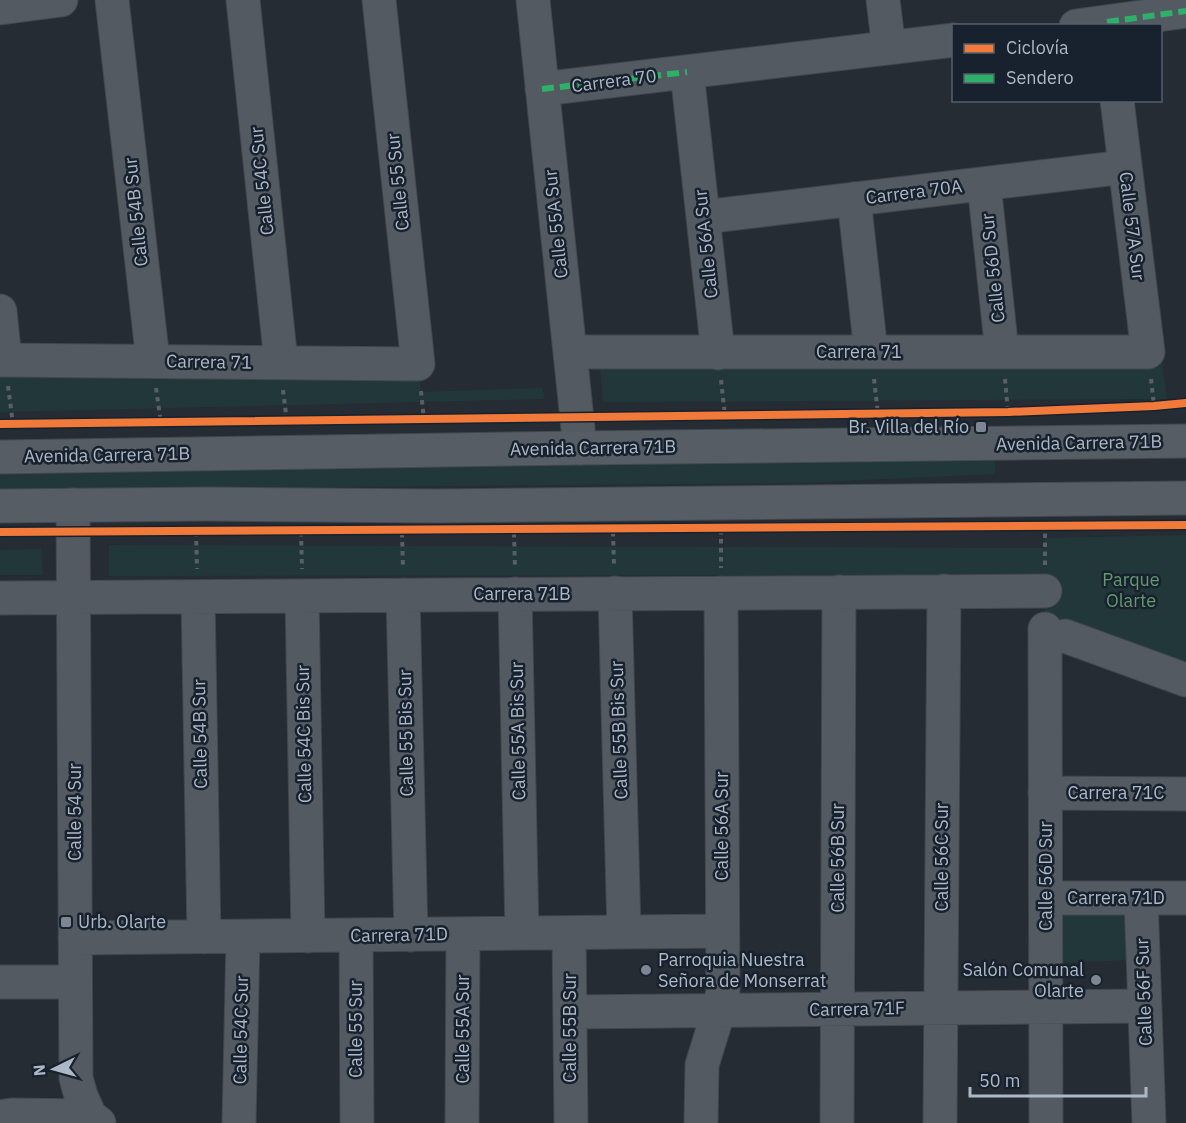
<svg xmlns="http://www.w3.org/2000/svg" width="1186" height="1123" viewBox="0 0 1186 1123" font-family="'IBM Plex Sans',sans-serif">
<rect width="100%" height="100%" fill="#252c34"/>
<path fill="#22373a" d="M1162,361l5,38 -564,3 -3,-35z
M0,375l420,4 1,13 121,-4 3,11 -545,13z
M995,459v15l-197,9 -798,7v-20l143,-4 328,1 235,-6z
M1184,535h2v134l-141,-51 -1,-43 -935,1v-31l935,3 1,-10z
M41,549l2,26h-43v-25z
M1132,909v51l-73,3 1,-51z"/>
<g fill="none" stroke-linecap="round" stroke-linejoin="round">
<g stroke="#41474d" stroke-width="35">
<path id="minor" d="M112,0l41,361
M243,0l38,362
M533,0l47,448
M883,0l6,48
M0,8l61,-8
M1076,26l110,-15
M687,72l31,281
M542,89l412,-49
M984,184l18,168
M854,199l17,153
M703,217l422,-50
M0,311l5,49
M570,352h578l-31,-252
M0,360l418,4 -39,-364
M73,505l3,573 5,18 9,20
M615,593l9,339
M515,594l7,339
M403,595l8,340
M302,596l6,340
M198,597l6,340
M0,598l1045,-7
M1045,629l1,494
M1065,636l121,44
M1045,793l141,1
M1046,898h140
M1141,898l8,225
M569,933l2,190
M356,935l1,188
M75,938l647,-7
M0,982h75
M570,1012l575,-6
M0,1117l12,-2 78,1 9,7
M239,1123l4,-186
M462,1123l1,-189
M701,1123l1,-58 17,-55 4,-19 -2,-398
M837,1123l2,-531
M940,1123l4,-532"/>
</g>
<g stroke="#424851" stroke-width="35">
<path id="major" d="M0,457l580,-9 606,-7
M0,506l208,-2 229,2 749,-8"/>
</g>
<path stroke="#585f66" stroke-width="4" stroke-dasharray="4.5 4.5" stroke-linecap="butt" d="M874,379l4,35
M1005,379l3,33
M1151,379l3,27
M721,380l4,36
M8,386l5,38
M156,388l5,35
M283,390l4,32
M421,391l3,29
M721,530v38
M196,532l1,37
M301,532l1,37
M613,532l1,34
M402,533l1,34
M514,533l1,34
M1045,565v-37"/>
<use href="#minor" stroke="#545a62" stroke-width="33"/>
<use href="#major" stroke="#575d64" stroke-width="33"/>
<path stroke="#2db169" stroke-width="6" stroke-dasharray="12 6" stroke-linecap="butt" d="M1107,22l79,-11
M542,89l145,-17"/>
<g stroke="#18222e" stroke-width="11">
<path id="cycleway" d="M0,424l1008,-12 146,-6 32,-3
M0,532l1186,-7"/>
</g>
<use href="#cycleway" stroke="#f17a3a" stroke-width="8"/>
</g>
<g fill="#7d8794" stroke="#18222e" stroke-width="2">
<rect x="975" y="421" width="12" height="12" rx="3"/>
<rect x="60" y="916" width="12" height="12" rx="3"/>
<circle cx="646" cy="970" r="6"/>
<circle cx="1096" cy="980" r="6"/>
</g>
<g text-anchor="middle" stroke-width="5" stroke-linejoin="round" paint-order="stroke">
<g font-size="18" fill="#adb8c7" stroke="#18222e">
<text transform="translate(614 81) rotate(-7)" y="6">Carrera 70</text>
<text transform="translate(262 181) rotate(-96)" y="6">Calle 54C Sur</text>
<text transform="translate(398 182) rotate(-96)" y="6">Calle 55 Sur</text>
<text transform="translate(914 192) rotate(-7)" y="6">Carrera 70A</text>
<text transform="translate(136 212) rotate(-96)" y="6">Calle 54B Sur</text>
<text transform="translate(556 224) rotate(-96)" y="6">Calle 55A Sur</text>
<text transform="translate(1132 226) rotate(83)" y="6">Calle 57A Sur</text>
<text transform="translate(706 244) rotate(-96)" y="6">Calle 56A Sur</text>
<text transform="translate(993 268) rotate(-96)" y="6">Calle 56D Sur</text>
<text x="859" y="358">Carrera 71</text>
<text transform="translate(209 362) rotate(1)" y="6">Carrera 71</text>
<text transform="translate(1079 443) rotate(-1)" y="6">Avenida Carrera 71B</text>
<text transform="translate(593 448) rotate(-1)" y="6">Avenida Carrera 71B</text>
<text transform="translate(107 455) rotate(-1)" y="6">Avenida Carrera 71B</text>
<text x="522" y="600">Carrera 71B</text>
<text transform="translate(619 730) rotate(-92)" y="6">Calle 55B Bis Sur</text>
<text transform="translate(518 731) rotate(-91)" y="6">Calle 55A Bis Sur</text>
<text transform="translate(406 733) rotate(-91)" y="6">Calle 55 Bis Sur</text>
<text transform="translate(200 734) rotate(-91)" y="6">Calle 54B Sur</text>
<text transform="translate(304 734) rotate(-91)" y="6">Calle 54C Bis Sur</text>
<text x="1116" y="799">Carrera 71C</text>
<text transform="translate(75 812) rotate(-90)" y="6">Calle 54 Sur</text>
<text transform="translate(722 826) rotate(-90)" y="6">Calle 56A Sur</text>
<text transform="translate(942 857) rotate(-90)" y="6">Calle 56C Sur</text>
<text transform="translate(838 858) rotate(-90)" y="6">Calle 56B Sur</text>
<text transform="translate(1046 876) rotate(-90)" y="6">Calle 56D Sur</text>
<text x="1116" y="904">Carrera 71D</text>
<text transform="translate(399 935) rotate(-1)" y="6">Carrera 71D</text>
<text transform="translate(1144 992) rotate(-92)" y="6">Calle 56F Sur</text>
<text transform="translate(857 1009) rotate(-1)" y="6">Carrera 71F</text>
<text transform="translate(570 1028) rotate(-90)" y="6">Calle 55B Sur</text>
<text transform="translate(356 1029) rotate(-90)" y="6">Calle 55 Sur</text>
<text transform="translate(463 1029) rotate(-90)" y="6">Calle 55A Sur</text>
<text transform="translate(241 1030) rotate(-89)" y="6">Calle 54C Sur</text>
</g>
<g font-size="18" fill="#adb8c7" stroke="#18222e" text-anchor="end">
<text x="969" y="433">Br. Villa del Río</text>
<text x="78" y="928" text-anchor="start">Urb. Olarte</text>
<text x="658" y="966" text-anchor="start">Parroquia Nuestra<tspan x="658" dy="21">Señora de Monserrat</tspan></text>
<text x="1084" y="976">Salón Comunal<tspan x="1084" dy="21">Olarte</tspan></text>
</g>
<g font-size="18" fill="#62996d" stroke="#18222e">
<text x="1131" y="586">Parque<tspan x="1131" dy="21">Olarte</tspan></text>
</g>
</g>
<rect x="952" y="24" width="210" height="78" fill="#18222e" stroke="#545e6b" stroke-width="1.5"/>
<rect x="964" y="44" width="30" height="9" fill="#f17a3a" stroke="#545e6b" stroke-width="1.5"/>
<text x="1006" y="54" font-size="18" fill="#adb8c7">Ciclovía</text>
<rect x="964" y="74" width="30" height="9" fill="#2db169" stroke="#545e6b" stroke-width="1.5"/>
<text x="1006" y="84" font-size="18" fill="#adb8c7">Sendero</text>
<g transform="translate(54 1069) rotate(265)" stroke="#18222e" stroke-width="4.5" paint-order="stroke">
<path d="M0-4.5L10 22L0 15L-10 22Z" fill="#adb8c7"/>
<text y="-9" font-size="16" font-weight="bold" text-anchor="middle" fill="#adb8c7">N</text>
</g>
<path d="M970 1087v9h176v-9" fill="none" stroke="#adb8c7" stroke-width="3"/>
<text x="979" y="1087" font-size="18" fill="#adb8c7" stroke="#18222e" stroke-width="4.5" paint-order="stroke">50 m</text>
</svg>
